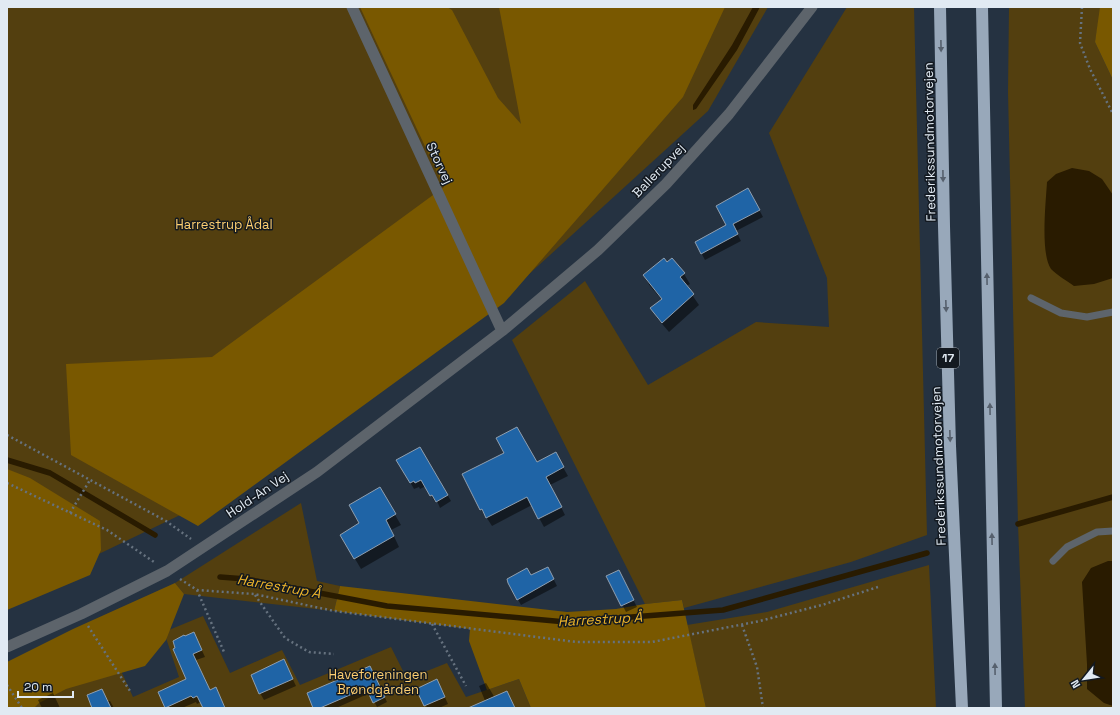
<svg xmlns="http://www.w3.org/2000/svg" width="1120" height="715" viewBox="0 0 1120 715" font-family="'Space Grotesk',sans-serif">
<rect width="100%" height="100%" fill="#253241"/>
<path fill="#533f0f" d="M7,7h761l-60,104 -181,165 -326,229 -194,93z
M847,7h67l13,528 -76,27 -167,46 -2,-8 -37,4 -133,-264 73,-59 63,104 108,-63 73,5 -2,-49 -58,-145z
M1009,7h92l-6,35 18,38v628h-88l-7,-184 -10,-432z
M301,503l16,78 23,5 -6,25 -150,-17 -9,-11z
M929,565l7,143h-230l-19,-83 80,-13z
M203,616l27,57 52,-23 18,35 91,-38 16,32 40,-16 19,34 53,-18 12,29h-497l-4,-12 86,-36 17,37 46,-20 -15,-45z"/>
<path fill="#795800" d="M360,7h87l5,3 46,88 23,26 -22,-117h226l-42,90 -179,206 -306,223 -127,-71 -5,-91 146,-7 232,-170z
M1100,7h13v73l-18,-38z
M7,469l23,9 70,43 1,29 -11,25 -83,35z
M175,583l9,11 -18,46 -21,26 -79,23 -27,14 -5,5h-27v-46l66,-33z
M340,586l227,26 49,-3 29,-5 37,-4 24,108h-175l-12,-29 -32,11 -18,-49 1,-12 -136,-18z"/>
<path fill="#291b00" d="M753,7h7l-23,43 -41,59 -3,1v-5l39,-60z
M1072,168l17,3 13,8 11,16v83l-19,6 -20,2c-7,-5 -17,-11 -23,-17 -11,-16 -5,-68 -4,-87l9,-8z
M1108,561h5v145l-9,-3 -17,-14v-25l-5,-82 9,-14z"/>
<path fill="#0007" d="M752,196l11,21 -27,14 5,10 -36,19 -9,-17 31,-18z
M672,259l12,15 6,10 -4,2 13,19 -30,27 -12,-14 -5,-10 10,-8 -12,-14 -6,-10z
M420,448l31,53 -11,7 -3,-7 -2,1 -9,-16 -6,3 -1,-2 -5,2 -16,-28z
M560,462l8,14 -18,9 15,30 -21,12 -12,-22 -40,21 -11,-17z
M380,489l21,36 -10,5 8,17 -38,22 -20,-34 20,-11z
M548,568l9,18 -36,19 -12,-22 22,-6z
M608,577l14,1 15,29 -11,5z
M197,640l8,17 -9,3 14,31 6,-3 9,20h-21l-3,-6 -4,2 -1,-2 -14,6h-15l-8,-16 29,-13 -14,-30z
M287,667l9,19 -32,14 -4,-7z
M373,672l14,30 -10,5 -7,-14 -34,15h-22z
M486,683l9,15 20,10h-27l-9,-22z
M440,687l8,17 -9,4h-12l-9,-19z
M102,690l6,11h2l4,7h-21z
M53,693l7,15h-18l-4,-8z"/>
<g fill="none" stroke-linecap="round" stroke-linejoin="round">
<path stroke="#291b00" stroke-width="5.5" d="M7,460l43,13 105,62
M1018,524l95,-27
M220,577l26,2 141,27 179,16 157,-12 204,-57"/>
</g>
<path fill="#1f64a6" stroke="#8f9fb0" d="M748,188l12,22 -27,14 5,10 -37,20 -6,-12 31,-17 -10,-19z
M664,258l3,4 5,-4 13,15 -5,4 14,17 -32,29 -12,-15 12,-9 -19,-24z
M517,427l20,35 19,-10 8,15 -18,10 16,30 -24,12 -11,-22 -41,21 -4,-9 -2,1 -18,-36 42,-21 -8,-15z
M420,447l28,48 -12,7 -4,-7 -2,1 -9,-16 -6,3 -1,-2 -4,2 -14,-23z
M380,487l16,27 -10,6 8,16 -40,23 -14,-24 19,-12 -10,-18z
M548,567l6,12 -37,21 -9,-17 -1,-4 20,-11 4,7z
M619,570l15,30 -13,6 -15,-30z
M194,632l8,18 -9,4 17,36 6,-3 9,21h-22l-6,-12 -4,2 -2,-2 -26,12 -7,-16 28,-13 -13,-30 2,-1 -2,-7 11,-6 1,1z
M284,659l9,20 -34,15 -8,-19z
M370,666l15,31 -12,6 -7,-15 -46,20h-7l-6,-15z
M437,679l8,18 -21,9 -8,-17z
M102,689l9,19h-19l-5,-13z
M507,691l8,17h-47z"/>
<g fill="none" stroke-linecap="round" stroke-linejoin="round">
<path stroke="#66727f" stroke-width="2.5" stroke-dasharray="2 3" stroke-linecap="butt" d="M1082,7l-2,36 10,26 23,45
M7,435l159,86 25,18
M7,483l100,47 47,32
M70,513l20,-33
M180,579l17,11 57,4 80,17 242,31h76l108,-21 62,-16 56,-18
M197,590l27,62
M255,595l30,43 24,14 25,2
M432,624l34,62
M742,625l15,42 6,41
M88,626l42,65
M7,685l15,23"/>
<path stroke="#5d646b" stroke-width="7" d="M1031,298l30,15 26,4 26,-5
M1053,561l14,-14 30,-15 16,-1"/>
<path stroke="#5d646b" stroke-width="11" d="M352,7l150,324
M7,647l74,-33 86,-43 150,-99 185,-141 96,-81 68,-66 63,-70 83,-107"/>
<path stroke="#98a8ba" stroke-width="12" d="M940,7l4,219 6,220 12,262
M982,7l14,701"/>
</g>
<defs><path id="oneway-solid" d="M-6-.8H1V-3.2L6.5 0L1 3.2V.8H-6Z"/></defs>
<g fill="#56606d">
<use href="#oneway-solid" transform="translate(941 46) rotate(89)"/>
<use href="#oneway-solid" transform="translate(943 176) rotate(89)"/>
<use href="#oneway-solid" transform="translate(987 279) rotate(-91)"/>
<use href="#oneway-solid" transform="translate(946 306) rotate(88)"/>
<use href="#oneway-solid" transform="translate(990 409) rotate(-91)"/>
<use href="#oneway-solid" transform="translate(950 436) rotate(88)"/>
<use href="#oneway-solid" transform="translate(992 539) rotate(-91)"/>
<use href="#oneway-solid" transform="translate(995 669) rotate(-91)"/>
</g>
<g text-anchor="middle" stroke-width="3" stroke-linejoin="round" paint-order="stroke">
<rect fill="#131920" stroke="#a3abb4" stroke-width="1" x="937" y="348" width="22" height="20" rx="3"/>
<g font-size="12" font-weight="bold" fill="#e1eaf3">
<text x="948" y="362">17</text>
</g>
<g font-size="13" fill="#e1eaf3" stroke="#131920">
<text transform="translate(929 142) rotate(-91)" y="5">Frederikssundmotorvejen</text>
<text transform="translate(440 163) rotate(65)" y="5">Storvej</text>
<text transform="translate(658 170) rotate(-46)" y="5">Ballerupvej</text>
<text transform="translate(938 466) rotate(-92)" y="5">Frederikssundmotorvejen</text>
<text transform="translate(257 494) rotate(-34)" y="5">Hold-An Vej</text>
</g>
<g font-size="13" fill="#fcce70" stroke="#131920">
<text x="224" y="229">Harrestrup Ådal</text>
<text x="378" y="679">Haveforeningen<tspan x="378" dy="15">Brøndgården</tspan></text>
</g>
<g font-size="14" font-style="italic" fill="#edb429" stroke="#131920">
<text transform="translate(279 586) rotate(10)" y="5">Harrestrup Å</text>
<text transform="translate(600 619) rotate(-3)" y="5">Harrestrup Å</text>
</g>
</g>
<rect width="1120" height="715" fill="none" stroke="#e1eaf3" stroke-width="16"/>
<g transform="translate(1084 679) rotate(240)" stroke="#131920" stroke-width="3" paint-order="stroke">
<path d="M0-3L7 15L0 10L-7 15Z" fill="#e1eaf3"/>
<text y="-6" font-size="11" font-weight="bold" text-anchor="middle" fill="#e1eaf3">N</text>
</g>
<path d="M18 691v6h55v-6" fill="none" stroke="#e1eaf3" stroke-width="2"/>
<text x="24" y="691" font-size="12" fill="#e1eaf3" stroke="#131920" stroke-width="3" paint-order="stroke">20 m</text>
</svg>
